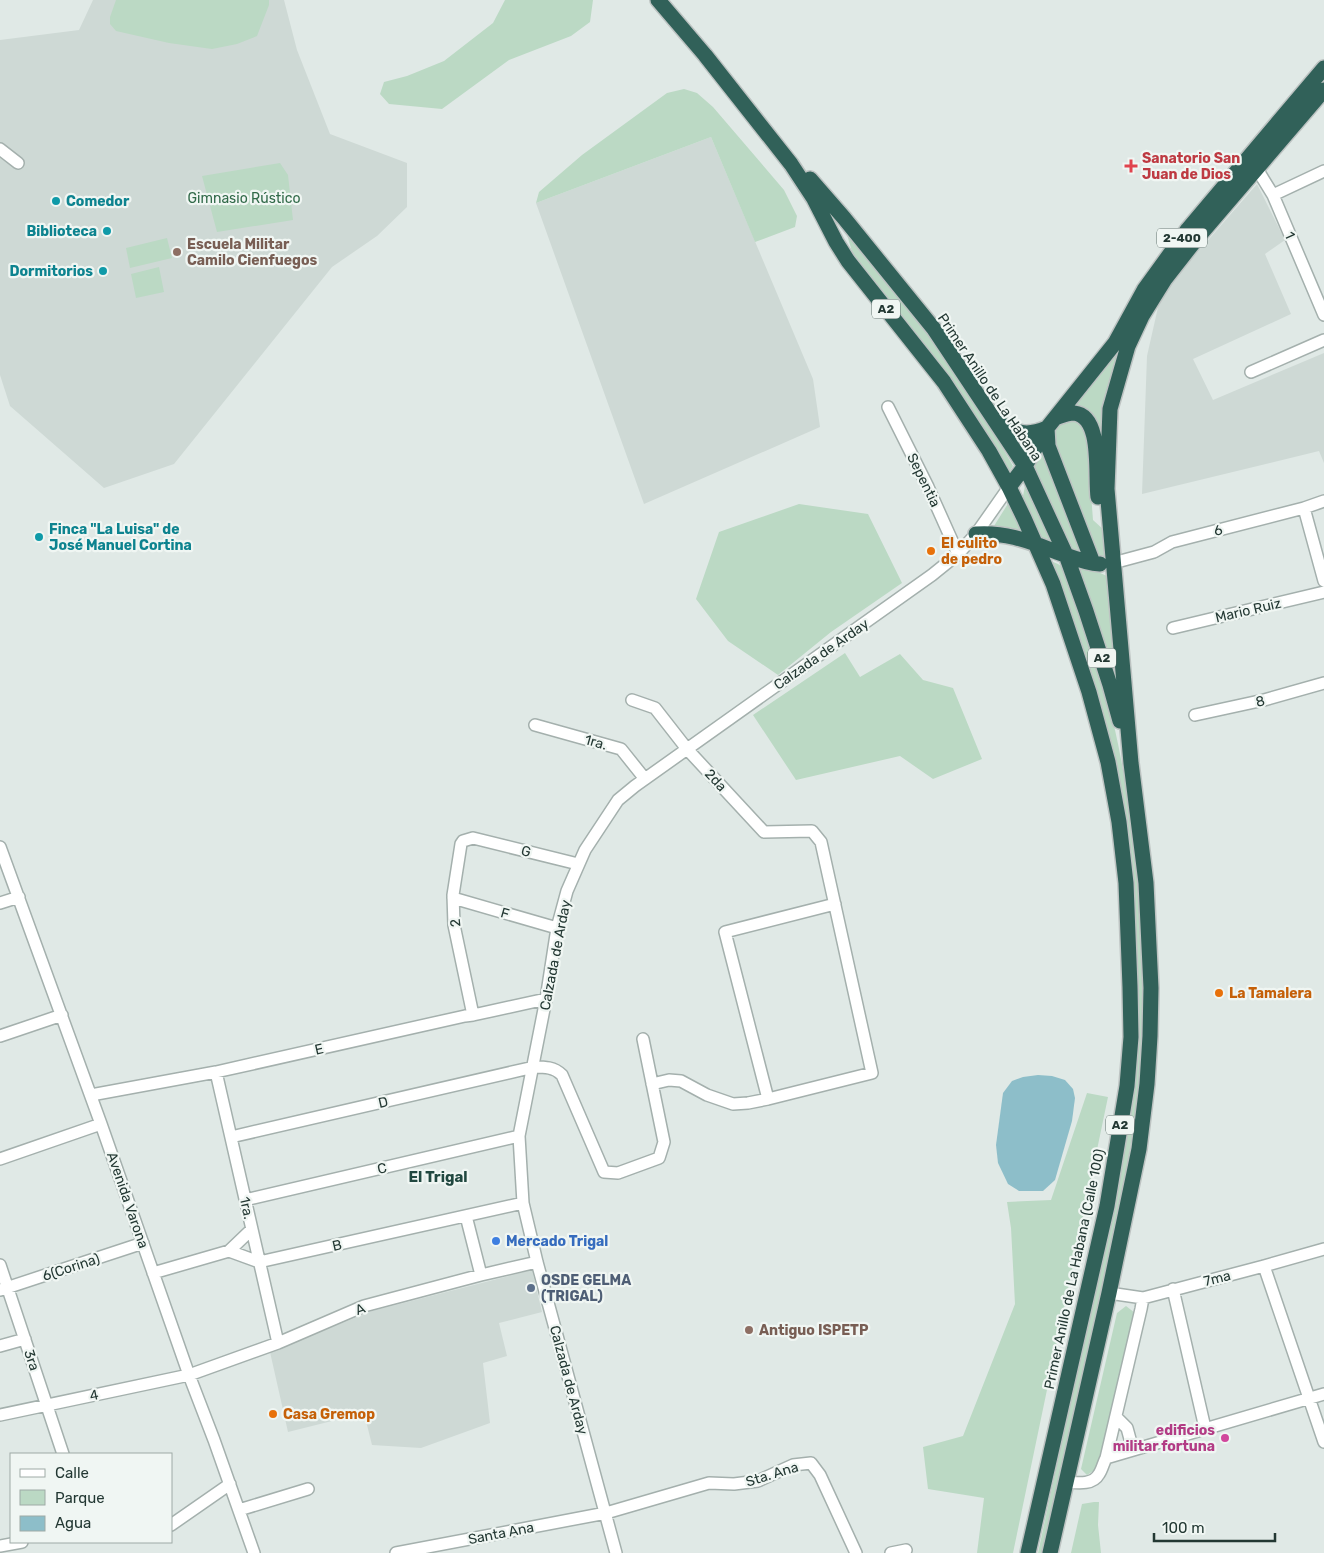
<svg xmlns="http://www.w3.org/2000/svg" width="1324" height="1553" viewBox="0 0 1324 1553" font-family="Rubik,sans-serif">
<rect width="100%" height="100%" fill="#e0e9e6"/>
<path fill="#ced9d5" d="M93,0h191l13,50 33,84 77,29v44l-30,29 -45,31 -158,197 -70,24 -94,-82 -10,-31v-335l79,-10z
M711,137l102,242 7,48 -176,77 -108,-301z
M1257,184l28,56 -20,14 26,60 -98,45 20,41 111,-47v110l-5,-12 -177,43 5,-138 14,-62z
M532,1270l10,42 -43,11 8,33 -24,7 7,60 -69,25 -49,-3 -8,-32 -76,19 -18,-80 102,-41z"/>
<path fill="#bbd9c4" d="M116,0h153v5l-12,31 -20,8 -25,5 -43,-6 -53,-12 -6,-7v-7z
M505,0h88l-3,22 -19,14 -62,24 -67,49 -53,-5 -9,-10 4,-12 23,-6 37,-15 49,-38z
M684,89l13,4 16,14 71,83 13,26 -2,11 -40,15 -44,-105 -175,66 3,-11 43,-37 85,-62z
M280,163l8,12 5,45 -76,12 -15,-56z
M845,228c34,42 70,85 102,130 24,34 45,71 66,108l-7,11 -150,-212z
M167,238l5,20 -42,10 -4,-20z
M159,267l5,25 -28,6 -5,-24z
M1153,289l-53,159 -31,-41z
M1072,420l14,8 7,92 12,11 1,29h-9l-45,-125c5,-10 9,-14 20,-15z
M1042,448l42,106 -14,-1 -40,-81z
M1025,486l28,55v2l-12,-3 -17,-38 -1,-6z
M1009,502l18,36 -33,-12z
M799,504l69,10 34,69 -71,49 -53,43 -50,-34 -32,-42 23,-67z
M1053,562l5,2 7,5c13,39 29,79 40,119 31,120 43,246 36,370 -2,35 -8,71 -13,105 -9,52 -19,103 -30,154 -18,78 -35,157 -53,236h-7l73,-341 26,-198 -1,-79 -4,-53 -79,-314z
M1077,566l10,1 22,10 5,70 -4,2 -6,-3z
M845,653l15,24 40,-23 23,26 30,8 29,71 -49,20 -33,-23 -104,24 -43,-65z
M1087,1093l21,4 -95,456h-36l7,-55 -56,-9 -5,-42 40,-11 52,-132 -4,-76 -4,-26 44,-2z
M1126,1306l9,7 -37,155 -11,7 -6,-6 36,-156z
M1094,1502h5l-1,23 3,28h-30l11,-49z"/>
<path fill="#8dbec9" d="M1038,1075l14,1 13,4 8,9 2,9 -3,23 -17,59 -12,11h-24l-11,-7 -10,-21 -2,-18 7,-52 9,-12 11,-4z"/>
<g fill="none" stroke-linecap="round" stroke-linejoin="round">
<g stroke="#a4b0ad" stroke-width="14">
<path id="minor" d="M0,149l18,14
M1251,164l6,5 16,26 51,120
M1273,195l51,-24
M1251,372l73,-32
M888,407l40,80 30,67
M1304,508l20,73
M1113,563l41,-11 18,-10 132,-34 20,-7
M1173,628l151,-36
M632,700l23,8 32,41 77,83 48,-1 9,11 51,231 -104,26 -20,4 -15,1 -26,-9 -26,-14 -12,-1 -17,4
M1195,715l69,-15 60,-17
M535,725l86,24 24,30
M0,847l101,277 88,251 25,65 40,113
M453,898l104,30
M0,903l19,-6
M473,1015l-19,-90 -1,-30 8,-51 2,-3 10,-3 105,26
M0,1036l62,-21
M216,1072l62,271
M91,1095l125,-23 249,-56 8,-1 73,-16
M768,1099l-43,-167 110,-28
M231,1137l303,-70c11,0 20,0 28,8l42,97 14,1 41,-15 5,-16 -21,-103
M0,1159l101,-35
M245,1200l274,-64
M466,1216l15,59
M229,1251l23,-22
M0,1265l63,189
M1264,1266l60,176
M153,1273l76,-22 30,11 264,-59
M1173,1289l32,139
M0,1290l143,-47
M1109,1293l34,5 121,-32 60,-17
M0,1346l25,-7
M0,1415l189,-40 89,-32 86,-37 117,-31 56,-13
M1116,1417l11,11 6,22
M1106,1458l218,-64
M1067,1482c11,1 26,3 32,-8 3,-4 4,-10 7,-16l35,-149 2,-11
M239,1510l69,-21
M171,1525l59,-41
M0,1546l22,-4
M396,1553l210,-40 103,-30 25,1 24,-3 35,-16 18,-2 9,12 36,78
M616,1553l-79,-291 -14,-59 -4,-67 27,-137 11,-71 10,-37 18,-41 33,-50 17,-14 297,-211 26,-21 18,-20 33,-47
M891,1553l15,-3"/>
</g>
<g stroke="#bdc3c2" stroke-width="18">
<path id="highway" d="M658,0l47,55 86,109 23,35 22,43 12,19 96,121 45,69 20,36 15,31 29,66 36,108 19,70 11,60 7,61 4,104 1,50 -4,49 -20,120 -79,347
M810,179l34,39 90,111 91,137 41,89 20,56 24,74 10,36
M1055,418c6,-2 12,-5 19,-5 29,3 21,63 24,84
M997,422c20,11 29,15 50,6
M1047,428l1,18 45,117
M1009,487l16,-21 22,-38 68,-85 29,-53 44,-61 136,-161
M976,534c27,-2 51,6 75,16 16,5 32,13 49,14
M1050,1553l59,-260 30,-144 8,-65 3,-48 1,-48 -5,-105 -15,-120 -24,-274 3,-80 18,-63 14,-30 23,-37 33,-42 126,-147"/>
</g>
<use href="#minor" stroke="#fff" stroke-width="11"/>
<use href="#highway" stroke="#316159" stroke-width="15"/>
</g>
<path fill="#e0444e" stroke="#f0f6f3" stroke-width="2" d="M1128.5 158.5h5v5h5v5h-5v5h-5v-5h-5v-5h5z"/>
<g fill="#0f9aa8" stroke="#f0f6f3" stroke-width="2">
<circle cx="56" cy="201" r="5"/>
<circle cx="107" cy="231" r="5"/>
<circle cx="103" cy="271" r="5"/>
<circle cx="39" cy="537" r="5"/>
</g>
<g fill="#8d6e63" stroke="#f0f6f3" stroke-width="2">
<circle cx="177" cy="252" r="5"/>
<circle cx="749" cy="1330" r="5"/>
</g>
<g fill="#e8710a" stroke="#f0f6f3" stroke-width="2">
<circle cx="931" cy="551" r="5"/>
<circle cx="1219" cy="993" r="5"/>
<circle cx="273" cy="1414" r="5"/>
</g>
<circle fill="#3f7fe0" stroke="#f0f6f3" stroke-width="2" cx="496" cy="1241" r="5"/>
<circle fill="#5c6f8a" stroke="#f0f6f3" stroke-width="2" cx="531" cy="1288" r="5"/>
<circle fill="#d1479c" stroke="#f0f6f3" stroke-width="2" cx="1225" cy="1438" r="5"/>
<g text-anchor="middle" stroke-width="4.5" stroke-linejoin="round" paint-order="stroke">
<g fill="#f0f6f3" stroke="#60716d" stroke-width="1">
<rect x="1157" y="228.5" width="50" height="19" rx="4"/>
<rect x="872" y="299.5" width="28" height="19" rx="4"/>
<rect x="1088" y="648.5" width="28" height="19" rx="4"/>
<rect x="1106" y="1115.5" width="28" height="19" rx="4"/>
</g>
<g font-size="12" font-weight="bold" fill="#233833">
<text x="1182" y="242">2-400</text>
<text x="886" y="313">A2</text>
<text x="1102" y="662">A2</text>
<text x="1120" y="1129">A2</text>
</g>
<g font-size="14" font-weight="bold" fill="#be3a42" stroke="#f0f6f3" text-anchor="start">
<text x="1142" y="163">Sanatorio San<tspan x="1142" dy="16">Juan de Dios</tspan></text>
</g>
<g font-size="14" fill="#316a49" stroke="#f0f6f3">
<text x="244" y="203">Gimnasio Rústico</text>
</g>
<g font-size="14" font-weight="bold" fill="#0d838f" stroke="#f0f6f3" text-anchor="start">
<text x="66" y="206">Comedor</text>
<text x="97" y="236" text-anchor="end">Biblioteca</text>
<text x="93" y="276" text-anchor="end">Dormitorios</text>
<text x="49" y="534">Finca "La Luisa" de<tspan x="49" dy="16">José Manuel Cortina</tspan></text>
</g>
<g font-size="14" fill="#233833" stroke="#f0f6f3">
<text transform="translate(1290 235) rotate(67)" y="5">1</text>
<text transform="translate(990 387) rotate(56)" y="5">Primer Anillo de La Habana</text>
<text transform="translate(924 480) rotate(64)" y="5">Sepentia</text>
<text transform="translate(1218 530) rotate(-15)" y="5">6</text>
<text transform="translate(1248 610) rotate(-13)" y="5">Mario Ruiz</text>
<text transform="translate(821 654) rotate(-35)" y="5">Calzada de Arday</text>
<text transform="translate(1260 701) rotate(-14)" y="5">8</text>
<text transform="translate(596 742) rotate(16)" y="5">1ra.</text>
<text transform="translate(716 780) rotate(47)" y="5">2da</text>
<text transform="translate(526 851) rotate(14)" y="5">G</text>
<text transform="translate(505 913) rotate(16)" y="5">F</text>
<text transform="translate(455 923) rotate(-96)" y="5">2</text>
<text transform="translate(555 955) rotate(-79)" y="5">Calzada de Arday</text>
<text transform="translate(319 1049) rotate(-13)" y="5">E</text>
<text transform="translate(383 1102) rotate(-13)" y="5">D</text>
<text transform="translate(382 1168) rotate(-13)" y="5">C</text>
<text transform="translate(128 1200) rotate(71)" y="5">Avenida Varona</text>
<text transform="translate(247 1208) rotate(78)" y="5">1ra.</text>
<text transform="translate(337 1245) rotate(-13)" y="5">B</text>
<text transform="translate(71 1267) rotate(-18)" y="5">6(Corina)</text>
<text transform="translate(1074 1269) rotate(-78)" y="5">Primer Anillo de La Habana (Calle 100)</text>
<text transform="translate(1217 1278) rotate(-14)" y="5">7ma</text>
<text transform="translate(360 1309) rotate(-21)" y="5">A</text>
<text transform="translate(32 1360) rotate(72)" y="5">3ra</text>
<text transform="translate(569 1380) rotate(75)" y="5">Calzada de Arday</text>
<text transform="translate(94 1395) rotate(-12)" y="5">4</text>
<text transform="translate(772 1474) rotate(-17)" y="5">Sta. Ana</text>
<text transform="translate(501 1533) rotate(-11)" y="5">Santa Ana</text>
</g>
<g font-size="14" font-weight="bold" fill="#785e54" stroke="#f0f6f3" text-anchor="start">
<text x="187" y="249">Escuela Militar<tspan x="187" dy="16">Camilo Cienfuegos</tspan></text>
<text x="759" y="1335">Antiguo ISPETP</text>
</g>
<g font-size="14" font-weight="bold" fill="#c56008" stroke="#f0f6f3" text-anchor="start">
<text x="941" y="548">El culito<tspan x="941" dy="16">de pedro</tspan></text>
<text x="1229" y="998">La Tamalera</text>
<text x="283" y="1419">Casa Gremop</text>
</g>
<g font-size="14" font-weight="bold" fill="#366cbe" stroke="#f0f6f3" text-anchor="start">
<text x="506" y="1246">Mercado Trigal</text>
</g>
<g font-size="14" font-weight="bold" fill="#4e5e75" stroke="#f0f6f3" text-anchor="start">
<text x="541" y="1285">OSDE GELMA<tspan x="541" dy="16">(TRIGAL)</tspan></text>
</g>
<g font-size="14" font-weight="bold" fill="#b23c85" stroke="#f0f6f3" text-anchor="end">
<text x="1215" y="1435">edificios<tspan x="1215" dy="16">militar fortuna</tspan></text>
</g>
<g font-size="15" font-weight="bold" fill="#214840" stroke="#f0f6f3">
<text x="438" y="1182">El Trigal</text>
</g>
</g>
<rect x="10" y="1453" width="162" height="90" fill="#f0f6f3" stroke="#9eaaa6"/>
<rect x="20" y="1469" width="25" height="8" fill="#ffffff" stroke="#9eaaa6"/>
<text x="55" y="1478" font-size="15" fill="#233833">Calle</text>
<rect x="20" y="1490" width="25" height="15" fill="#bbd9c4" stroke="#9eaaa6"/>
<text x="55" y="1503" font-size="15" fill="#233833">Parque</text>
<rect x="20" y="1516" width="25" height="15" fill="#8dbec9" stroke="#9eaaa6"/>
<text x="55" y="1528" font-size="15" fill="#233833">Agua</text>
<path d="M1154 1533v8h121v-8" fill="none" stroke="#233833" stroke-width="2.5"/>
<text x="1162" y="1533" font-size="15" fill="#233833" stroke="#f0f6f3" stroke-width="4" paint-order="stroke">100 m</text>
</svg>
